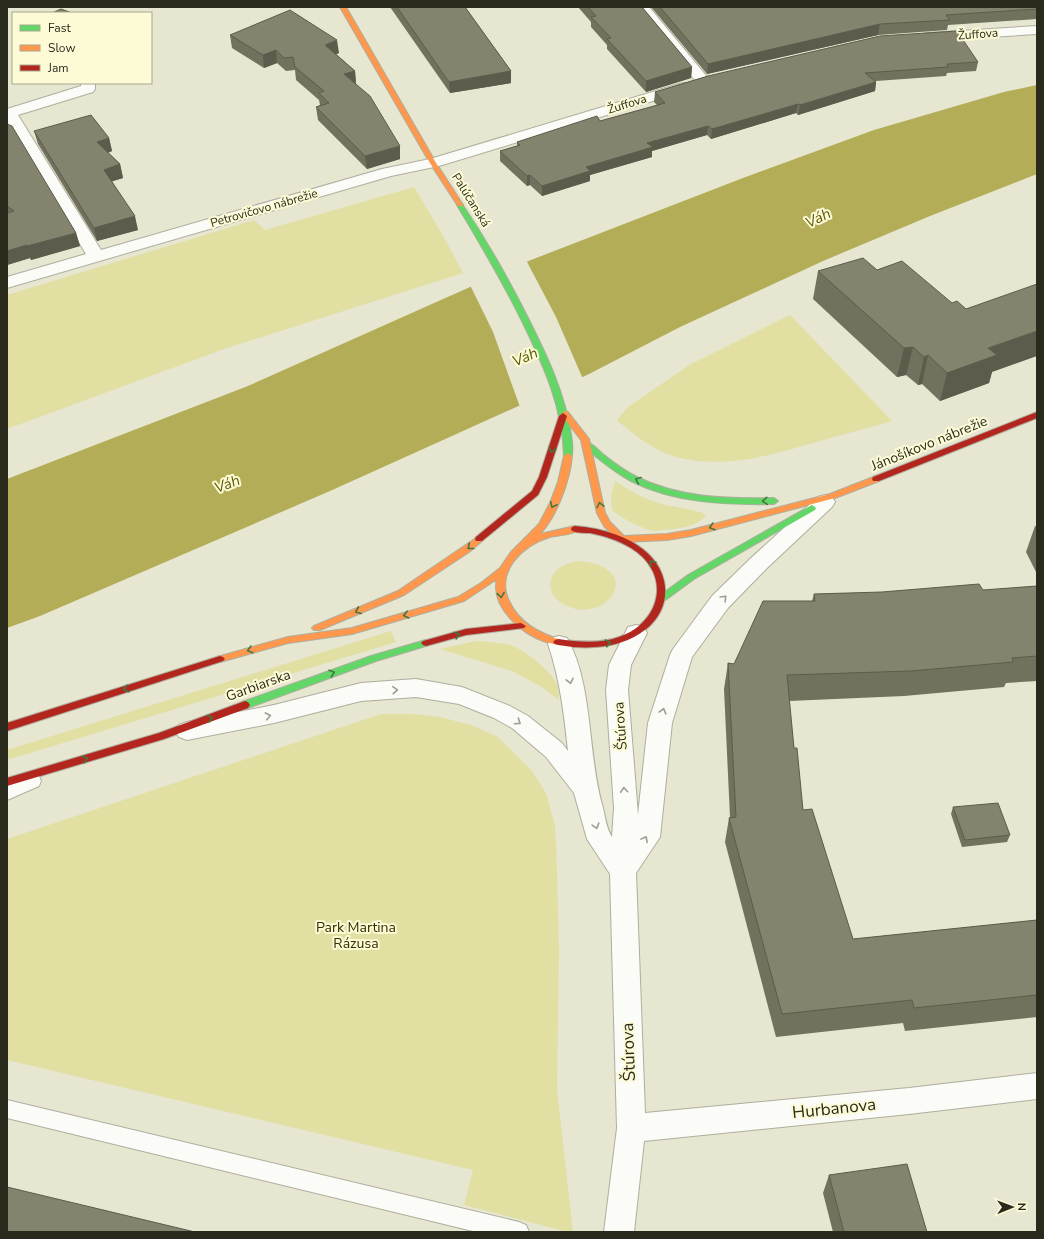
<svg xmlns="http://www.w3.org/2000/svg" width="1044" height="1239" viewBox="0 0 1044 1239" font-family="'Nunito Sans',sans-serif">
<rect width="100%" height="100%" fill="#e6e6d1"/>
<path fill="#e2dfa2" d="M414,187l28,47 21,39 -239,76 -217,80v-134l247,-75 11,10z
M790,315l102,106c-26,7 -53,15 -79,22 -45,13 -93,27 -140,13 -21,-7 -40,-22 -56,-36l10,-12 62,-43z
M615,481c15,10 29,18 47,23 10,3 38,6 44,11 -9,14 -36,14 -52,16 -9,-1 -35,-14 -42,-21l-1,-15z
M581,561c69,8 21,70 -21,41 -13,-9 -13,-27 1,-35 6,-4 13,-5 20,-6z
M391,631l5,11 -389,118v-10z
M477,641c12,1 25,1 36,5 14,6 41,27 45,41 1,4 0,9 1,13l-17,-13 -30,-16 -72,-22z
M381,714h32l27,3 31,8 27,12 34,34 14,22 9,33 2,44 2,81 -2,138 16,143h-5l-104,-27 9,-35 -466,-110v-221z"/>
<path fill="#b2ad56" d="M1037,85v89l-107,42 -107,45 -143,66 -93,48 -257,116 -290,125 -33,12v-149l241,-93 283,-126 212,-82 131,-48 130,-38z"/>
<path fill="#e6e6d1" d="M526,260l30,57 27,62 -63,28 -27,-75 -23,-47z"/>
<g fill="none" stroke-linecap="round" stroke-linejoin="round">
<g stroke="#aeae9e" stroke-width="2">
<path id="lane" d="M33,774l6,2 2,5 -2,5 -32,14v-14z
M7,1100l512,122 7,3 3,7h-52l-470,-114z"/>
</g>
<g stroke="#aeae9e" stroke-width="2">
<path id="street" d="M635,7h14l59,71 2,3 -2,3 -5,1 -5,-1z
M1037,26v8l-109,7 -5,-1 -2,-3 2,-3 5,-1z
M81,83h14v6l-2,3 -75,23 83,135 281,-81 48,-10 249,-75 5,-1 5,1 2,3 -2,3 -250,76 -48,10 -384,112v-11l79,-23 -79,-132v-13l74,-23z
M825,495l7,2 3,5 -3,5 -65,61 -39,40 -36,49 -20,66 -12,114 -24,36 9,240 264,-25 128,-15v26l-128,15 -265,27 -10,91h-30l13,-104 -7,-254 -23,-35 -13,-46 -28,-36 -34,-29 -18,-10 -35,-14 -43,-7 -55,4 -87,22 -87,17 -8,-3 -4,-6 4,-6 8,-3 87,-17 87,-22 55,-4 46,8 48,19 18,10 34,27 6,8c-4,-37 -8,-72 -20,-107l3,-6 8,-2 8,2c27,48 20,117 36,170 2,9 4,22 9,29l2,-29 -8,-118 3,-25 19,-38 8,-2 8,2 3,6 -16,32 -3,25 10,125 10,-92 22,-68 3,-6 39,-53 39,-38 67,-61z"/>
</g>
<g stroke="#aeae9e" stroke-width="2">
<path id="fast" d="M460,203l2,1c25,37 47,76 67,116 18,36 36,74 42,114 1,7 3,17 0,24h-6l-1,-2c-1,-49 -21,-92 -42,-135 -20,-40 -42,-78 -65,-116z
M587,442c6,2 12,9 17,13 10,8 21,16 33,22 42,21 91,22 137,21l4,3 -4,3c-48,1 -99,-1 -143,-23 -17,-9 -32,-22 -47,-34l-1,-2z
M812,505l4,3 -1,2 -121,69 -30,22h-6l-1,-2 1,-2 30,-22z
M426,640l3,1 2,2 -2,2 -53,16 -131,48 -3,-1 -2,-3 2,-3 129,-46z"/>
</g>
<g stroke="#aeae9e" stroke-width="2">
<path id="slow" d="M340,7h6l90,156 27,42 -1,1h-4l-28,-43z
M565,411l3,1 21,27 16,74 5,9 14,14 43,-2 24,-4 139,-36 46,-18 4,3 -1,2 -44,17 -144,38 -24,4 -43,2 -7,-3 -13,-13 -7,-13 -16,-73 -20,-26z
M568,453l4,3c-2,24 -15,60 -32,78l35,-8 4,3c-5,6 -21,6 -29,8 -27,8 -55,34 -41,64 10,22 30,32 52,39l2,2 -2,2c-5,2 -10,-1 -15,-2 -23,-7 -56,-35 -49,-63l-33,22 -112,33 -64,9 -68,19 -3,-1 -2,-2 2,-2 71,-20 64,-9 106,-31 23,-14 19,-15 11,-16 28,-28 11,-21 8,-21 6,-26z
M479,536l3,1 1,2 -1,2 -13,11 -65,43 -84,35h-6l-2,-2 2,-2 84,-35z"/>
</g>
<g stroke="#aeae9e" stroke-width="2">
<path id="jam" d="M1037,412v6l-158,63h-6l-1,-2 1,-2z
M563,413l4,3 -20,61 -9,18 -56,46h-6l-1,-2 1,-2 56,-46 7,-14 20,-61z
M575,526c133,11 112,141 -17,119l-3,-1 -2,-2 2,-2 3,-1c20,3 42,5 61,-2 43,-15 53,-64 12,-89 -13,-8 -26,-12 -41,-15 -6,0 -12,0 -18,-2l-1,-2 1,-2z
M521,623l5,3 -2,2 -58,7 -40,11 -3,-1 -2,-2 2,-2 43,-12z
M220,656l3,1 2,2 -2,2 -216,70v-8z
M245,701l3,1 2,3 -2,3 -84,31 -157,47v-8l152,-45z"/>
</g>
<use href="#lane" fill="#fbfbf8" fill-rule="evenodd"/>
<use href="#street" fill="#fbfbf8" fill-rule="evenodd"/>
<use href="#fast" fill="#63d668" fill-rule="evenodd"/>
<use href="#slow" fill="#ff974d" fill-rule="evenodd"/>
<use href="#jam" fill="#b3261e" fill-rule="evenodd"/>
</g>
<path fill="#72715e" d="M390,7h75l46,64v12l-61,10z
M578,7h64l50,60 -1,11 -45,14 -39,-43v-4l-16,-18v-5z
M651,7h386v12l-89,6 -1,5 -69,5 -171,39z
M230,35l109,18 -3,1 19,17 1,13 44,75 -33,10 -49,-49 -2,-13 4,-2 -1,-5 -23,-20 -1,-10 -9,1 -9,-8 -13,5 -32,-20z
M978,62l-2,9 -29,2 -1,3 -70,5 -1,10 -77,24 -2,-2 -85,26 -4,-4 -55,16v6l-62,18v6l-48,15 -12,-11 -3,1 -27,-25v-10l17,-5v-4l83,-21 57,-16 -3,-3 1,-10 53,-16z
M7,124l69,109 4,13 -49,14 -1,-2 -23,7z
M34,131l75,7 3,13 -4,2 12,11 3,14 -11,3 26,49 -41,11 -59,-97z
M877,270l75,33 14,6 26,63 -3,11 -49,18 -18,-17 -4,1 -12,-10 -9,2 -84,-78 5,-28z
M1035,526h2v48l-11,-22z
M1037,586v95l-31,2 -2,4 -100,9 -115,5 5,47 9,62 50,129 184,-19v97l-132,14 -2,-8 -127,14 -51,-195 4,-24 1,-1 -6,-128 4,-26 6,1 78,-63 2,-7 169,-4z
M953,807l57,28 -3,7 -45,5 -11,-33z
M829,1175l98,57h-94l-10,-39z"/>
<path fill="#5c5c4c" d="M880,24l-2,11 -171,39 1,-10z
M337,40l2,13 -13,5 -1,-13z
M276,50l1,13 -13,5 -1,-13z
M692,67l-1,11 -45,14v-11z
M355,71l1,13 -11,3 -1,-13z
M511,71v12l-61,10 -1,-11z
M876,82l-1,9 -77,24 2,-10z
M798,104l-2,9 -85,26 1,-10z
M708,126l-1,9 -55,16v6l-62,18v6l-48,15v-10l44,-19 61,-24z
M109,138l3,13 -12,4 -3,-13z
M400,146v13l-33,10 -2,-13z
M120,164l3,14 -16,5 -3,-13z
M530,175v10l-3,1v-10z
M135,216l3,14 -41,11 -3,-13z
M76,233l4,13 -49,14 -4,-14z
M27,245l3,13 -23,7v-14z
M1037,331v25l-45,16 -3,11 -49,18 7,-28 41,-25z
M913,347l-7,28 -9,2 7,-29z
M928,355l-6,29 -4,1 6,-28z"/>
<path fill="#84836d" stroke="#5c5c4c" d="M397,7h68l46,64 -62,11z
M588,7h54l50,60 -46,14 -39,-42 4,-1 -20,-21 5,-1z
M660,7h377v2l-91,6 4,5 -70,4 -172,40z
M61,9l11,4h-20z
M290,10l47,30 -12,5 30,26 -11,3 26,22 30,50 -35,10 -49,-49 13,-4 -10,-10 5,-2 -29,-24 -2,-10 -9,1 -8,-8 -13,5 -33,-20z
M957,31l21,31 -31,2 1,3 -83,6 11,9 -76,23 -2,-1 -86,25 -4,-3 -61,17 6,4 -67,20 4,4 -48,15 -12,-11 -3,1 -27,-25 20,-6 -3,-3 80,-26 3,5 65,-18 -10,-11 53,-16 172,-40z
M91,115l18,23 -12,4 23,22 -16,6 31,46 -41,12 -60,-97z
M7,124l5,2 64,107 -49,13v-1l-20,6v-38l7,-2 -7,-5z
M863,258l14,12 25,-9 50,42 5,-2 9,8 71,-25v47l-49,17 9,7 -50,18 -19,-18 -4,2 -11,-10 -9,1 -86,-77z
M979,584l4,6 54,-4v70l-25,2 1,4 -102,9 -124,4 7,73h3l6,62 9,-1 41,130 184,-19v75l-123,13 -2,-8 -130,14 -53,-196 7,-1 -8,-154 6,1 29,-63h52l-1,-7 68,-2z
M998,803l12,32 -45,5 -12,-33z
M907,1164l20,68h-83l-15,-57z
M7,1187l188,45h-188z"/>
<defs><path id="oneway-chevron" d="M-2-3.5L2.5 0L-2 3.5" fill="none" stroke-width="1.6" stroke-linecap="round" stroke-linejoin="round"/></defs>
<g stroke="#44773e">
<use href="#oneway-chevron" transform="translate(552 450) rotate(106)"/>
<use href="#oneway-chevron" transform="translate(638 480) rotate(-157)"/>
<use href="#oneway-chevron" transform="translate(765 501) rotate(176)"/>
<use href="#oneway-chevron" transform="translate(553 505) rotate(116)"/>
<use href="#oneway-chevron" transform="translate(600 505) rotate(-103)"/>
<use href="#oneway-chevron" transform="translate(712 527) rotate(163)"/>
<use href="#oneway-chevron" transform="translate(470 547) rotate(141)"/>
<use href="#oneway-chevron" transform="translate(652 563) rotate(-130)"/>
<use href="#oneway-chevron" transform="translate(501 595) rotate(81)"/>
<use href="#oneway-chevron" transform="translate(358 611) rotate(157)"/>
<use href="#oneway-chevron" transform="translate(406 615) rotate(167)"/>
<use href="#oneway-chevron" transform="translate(457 635) rotate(-17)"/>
<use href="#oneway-chevron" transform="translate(608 643) rotate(-12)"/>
<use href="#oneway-chevron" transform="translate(250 650) rotate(164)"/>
<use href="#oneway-chevron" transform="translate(332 673) rotate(-19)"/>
<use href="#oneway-chevron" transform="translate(126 689) rotate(163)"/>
<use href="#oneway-chevron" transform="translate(210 718) rotate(-20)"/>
<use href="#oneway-chevron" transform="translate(85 759) rotate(-17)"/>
</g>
<g stroke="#9d9d95">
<use href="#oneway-chevron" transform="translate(724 598) rotate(-46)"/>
<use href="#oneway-chevron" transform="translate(570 681) rotate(78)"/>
<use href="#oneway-chevron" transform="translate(395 690) rotate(-4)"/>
<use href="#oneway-chevron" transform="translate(663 711) rotate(-75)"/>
<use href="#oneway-chevron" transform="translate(268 716) rotate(-11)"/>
<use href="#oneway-chevron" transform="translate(518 722) rotate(34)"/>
<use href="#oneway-chevron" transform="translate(624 790) rotate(-94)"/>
<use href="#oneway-chevron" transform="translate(596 826) rotate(74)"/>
<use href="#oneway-chevron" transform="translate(645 839) rotate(-62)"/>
</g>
<g text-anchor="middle" stroke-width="4" stroke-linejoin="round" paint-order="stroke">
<g font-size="12" fill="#2a2a1c" stroke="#fcfbd6">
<text transform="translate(978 34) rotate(-4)" y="4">Žuffova</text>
<text transform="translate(627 104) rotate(-17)" y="4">Žuffova</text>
<text transform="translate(471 200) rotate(58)" y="4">Palúčanská</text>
<text transform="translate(264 208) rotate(-16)" y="4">Petrovičovo nábrežie</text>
</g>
<g font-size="14" fill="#2a2a1c" stroke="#fcfbd6">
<text transform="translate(929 443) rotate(-22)" y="5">Jánošíkovo nábrežie</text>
<text transform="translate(258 685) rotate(-20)" y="5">Garbiarska</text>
<text transform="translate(620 726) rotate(-94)" y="5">Štúrova</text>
</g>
<g font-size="14" fill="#322f00" stroke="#fcfbd6">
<text x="356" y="932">Park Martina<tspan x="356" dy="16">Rázusa</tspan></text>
</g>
<g font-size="15" font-style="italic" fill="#5f5b06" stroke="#fcfbd6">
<text transform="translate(818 218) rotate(-26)" y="5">Váh</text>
<text transform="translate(525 357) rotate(-23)" y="5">Váh</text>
<text transform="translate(227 484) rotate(-21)" y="5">Váh</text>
</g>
<g font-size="17" fill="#2a2a1c" stroke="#fcfbd6">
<text transform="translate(628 1052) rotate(-92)" y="6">Štúrova</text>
<text transform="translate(834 1108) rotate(-6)" y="6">Hurbanova</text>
</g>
</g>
<rect width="1044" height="1239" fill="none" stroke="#2a2a1c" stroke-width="16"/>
<rect x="12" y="12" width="140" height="72" fill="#fcfbd6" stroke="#a8a78c"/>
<rect x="20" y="25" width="20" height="6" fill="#63d668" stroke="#a8a78c"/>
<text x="48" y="32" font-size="12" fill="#2a2a1c">Fast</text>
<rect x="20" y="45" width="20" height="6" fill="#ff974d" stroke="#a8a78c"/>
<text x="48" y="52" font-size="12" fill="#2a2a1c">Slow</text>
<rect x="20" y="65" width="20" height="6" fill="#b3261e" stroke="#a8a78c"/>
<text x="48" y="72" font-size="12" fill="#2a2a1c">Jam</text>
<g transform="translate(1012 1207) rotate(89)" stroke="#fcfbd6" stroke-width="3" paint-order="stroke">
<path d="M0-3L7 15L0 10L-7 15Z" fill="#2a2a1c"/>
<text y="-6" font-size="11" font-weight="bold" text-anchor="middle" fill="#2a2a1c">N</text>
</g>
</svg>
